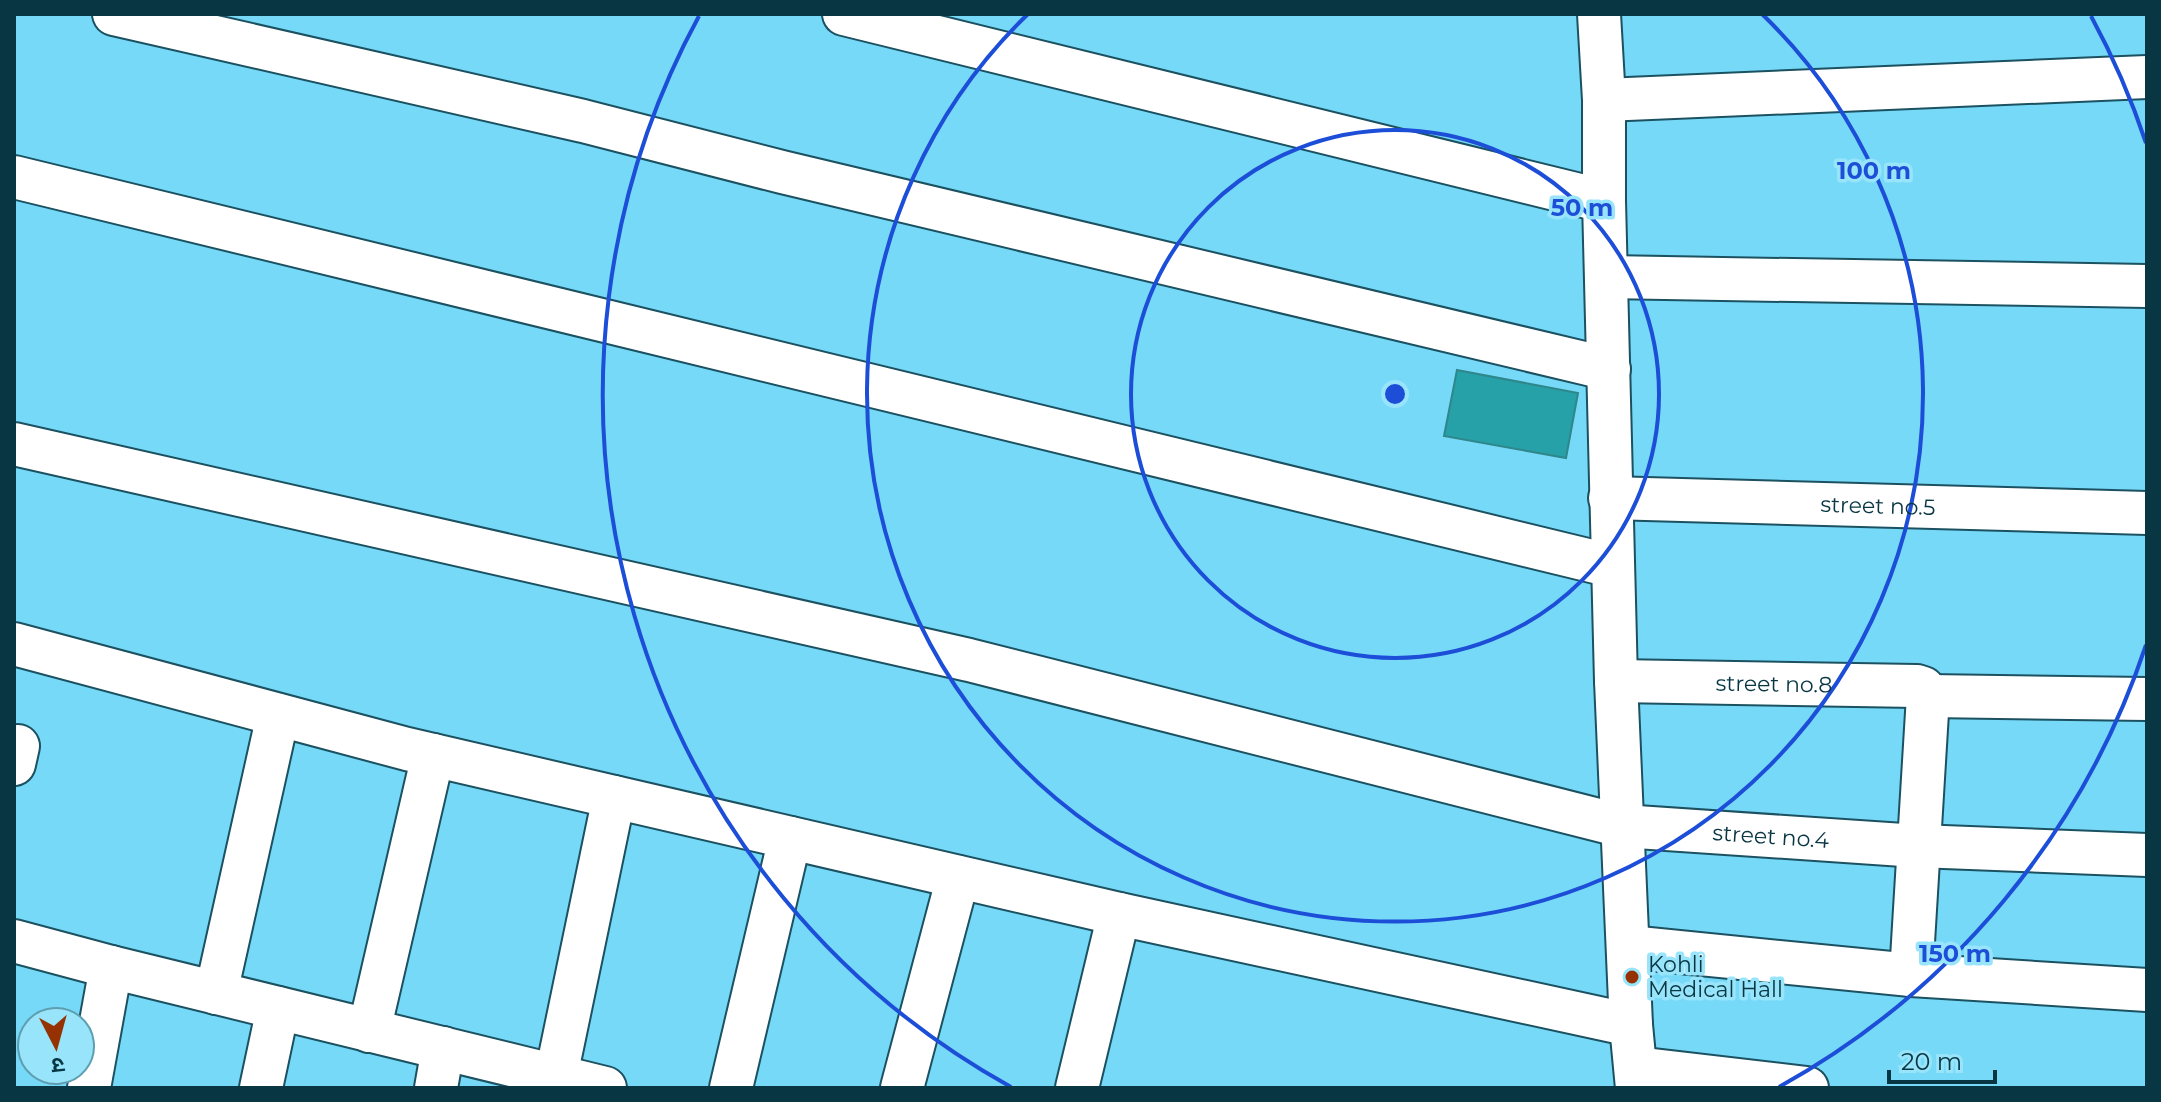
<svg xmlns="http://www.w3.org/2000/svg" width="2161" height="1102" viewBox="0 0 2161 1102" font-family="Montserrat,'Noto Sans Devanagari',sans-serif">
<rect width="100%" height="100%" fill="#76d9f7"/>
<path fill="#26a1a7" stroke="#2f878b" stroke-width="2" d="M1457,370l121,23 -12,65 -122,-22z"/>
<g fill="none" stroke-linecap="round" stroke-linejoin="round">
<g stroke="#1b5161" stroke-width="46">
<g id="street">
<path d="M114,14l469,107 199,51 827,197"/>
<path d="M844,14l760,187"/>
<path d="M1599,14l5,86v101l12,480 15,344 6,63"/>
<path d="M1604,100l543,-23"/>
<path d="M14,177l1598,389"/>
<path d="M1607,277l540,9"/>
<path id="s1" d="M14,444l955,216 653,166 296,20 229,9"/>
<path id="s2" d="M1610,498l537,15"/>
<path d="M14,644l393,105 712,165 512,111"/>
<path id="s3" d="M1616,681l301,5 6,2 5,8"/>
<path d="M1928,696l219,3"/>
<path d="M14,764l4,-18"/>
<path d="M14,941l97,26 494,121"/>
<path d="M1629,947l282,28 236,15"/>
<path d="M1911,975l17,-279"/>
<path d="M216,993l62,-278"/>
<path d="M369,1031l64,-276"/>
<path d="M1636,1068l171,20"/>
<path d="M556,1076l58,-279"/>
<path d="M89,1088l22,-121"/>
<path d="M261,1088l17,-80"/>
<path d="M436,1088l7,-40"/>
<path d="M731,1088l59,-250"/>
<path d="M902,1088l56,-211"/>
<path d="M1077,1088l42,-174"/>
</g>
</g>
<use href="#street" stroke="#fff" stroke-width="42"/>
</g>
<g fill="none" stroke="#1d4ed8" stroke-width="4">
<circle cx="1395" cy="394" r="264"/>
<path d="M1762 14A528 528 0 1 1 1028 14"/>
<path d="M2146 645A792 792 0 0 1 1779 1087M1011 1087A792 792 0 0 1 699 16M2091 16A792 792 0 0 1 2146 143"/>
</g>
<circle fill="#963101" stroke="#98e4fb" stroke-width="3" cx="1632" cy="977" r="8"/>
<g text-anchor="middle" stroke-width="7" stroke-linejoin="round" paint-order="stroke">
<g font-size="22" fill="#083642" stroke="#98e4fb">
<text dy="8" stroke="none"><textPath href="#s2" startOffset="268">street no.5</textPath></text>
<text dy="8" stroke="none"><textPath href="#s3" startOffset="158">street no.8</textPath></text>
<text dy="8" stroke="none"><textPath href="#s1" startOffset="1802">street no.4</textPath></text>
</g>
<g font-size="22" fill="#083642" stroke="#98e4fb" text-anchor="start">
<text x="1648" y="972">Kohli<tspan x="1648" dy="25">Medical Hall</tspan></text>
</g>
</g>
<circle cx="1395" cy="394" r="12" fill="#1d4ed8" stroke="#98e4fb" stroke-width="4"/>
<g font-size="24" text-anchor="middle" font-weight="bold" fill="#1d4ed8" stroke="#98e4fb" stroke-width="7" stroke-linejoin="round" paint-order="stroke">
<text x="1874" y="179">100 m</text>
<text x="1582" y="216">50 m</text>
<text x="1955" y="962">150 m</text>
</g>
<rect width="2161" height="1102" fill="none" stroke="#083642" stroke-width="32"/>
<g transform="translate(56 1046) rotate(174)"><circle r="38" fill="#98e4fb" stroke="#5e9eb1" stroke-width="2"/>
<path d="M0-6L14 30L0 20L-14 30Z" fill="#963101"/>
<text y="-12" font-size="22" font-weight="bold" text-anchor="middle" fill="#083642">उ</text>
</g>
<path d="M1889 1070v12h106v-12" fill="none" stroke="#083642" stroke-width="4"/>
<text x="1901" y="1070" font-size="24" fill="#083642" stroke="#98e4fb" stroke-width="6" paint-order="stroke">20 m</text>
</svg>
